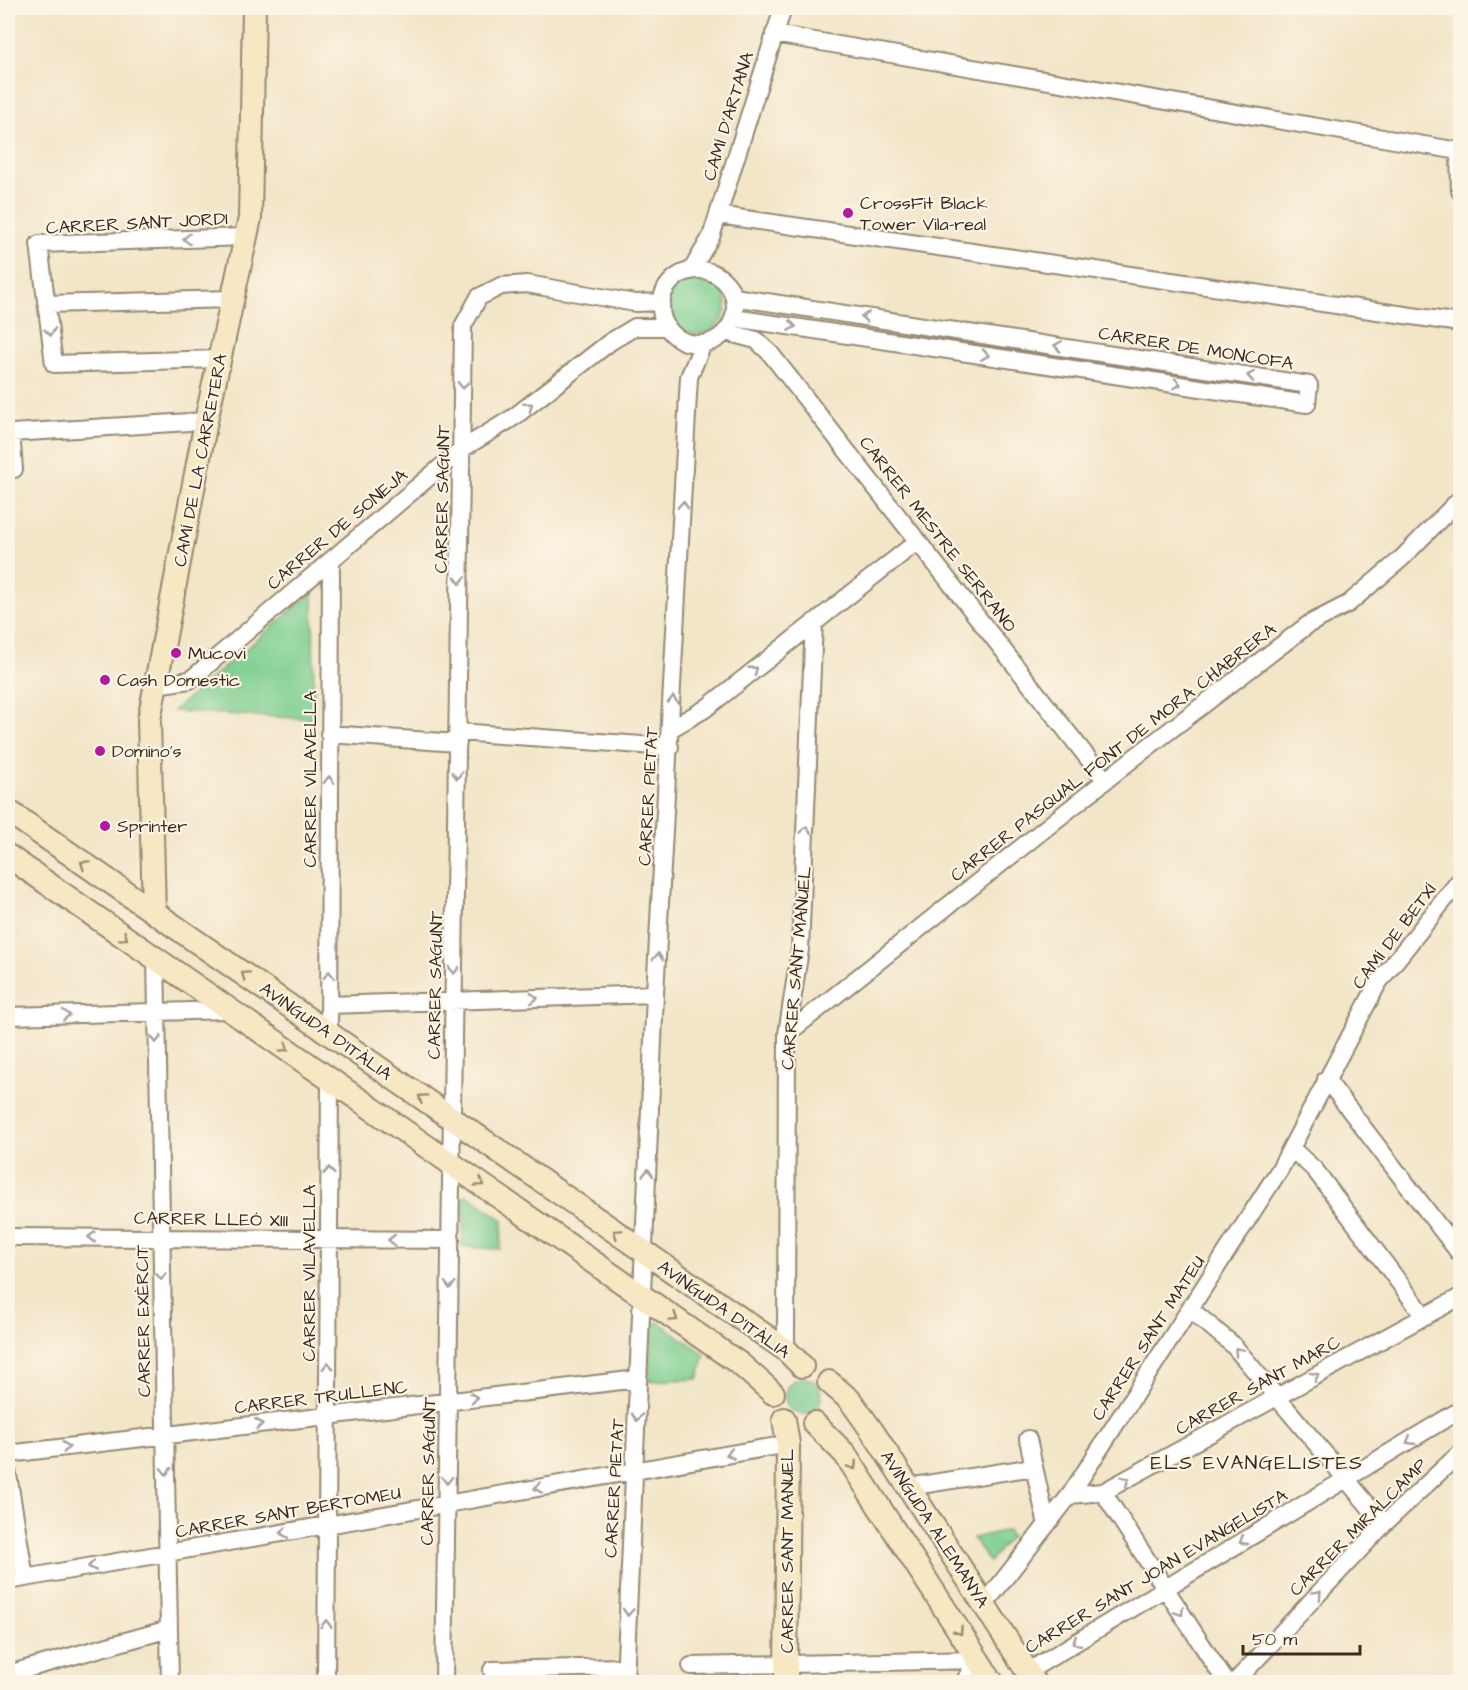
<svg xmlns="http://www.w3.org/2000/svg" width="1468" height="1690" viewBox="0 0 1468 1690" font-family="'Architects Daughter',sans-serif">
<rect width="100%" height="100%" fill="#fcf5e5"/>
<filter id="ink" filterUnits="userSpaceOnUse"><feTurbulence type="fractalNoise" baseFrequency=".0167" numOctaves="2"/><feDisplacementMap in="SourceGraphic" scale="12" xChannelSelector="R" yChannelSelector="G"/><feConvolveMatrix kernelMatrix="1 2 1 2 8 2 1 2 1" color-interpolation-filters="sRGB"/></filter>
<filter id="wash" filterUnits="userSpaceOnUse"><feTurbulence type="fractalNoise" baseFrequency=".008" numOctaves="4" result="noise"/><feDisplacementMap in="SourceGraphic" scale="24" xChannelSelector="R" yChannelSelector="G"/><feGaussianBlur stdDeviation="1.35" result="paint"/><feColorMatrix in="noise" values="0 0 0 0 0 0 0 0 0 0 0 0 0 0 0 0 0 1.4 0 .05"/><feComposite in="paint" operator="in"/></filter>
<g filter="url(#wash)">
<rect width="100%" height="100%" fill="#f2e5c8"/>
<path fill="#7acd8f" stroke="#5a7c56" stroke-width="1.5" d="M668 305a29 29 0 1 1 58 0a29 29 0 1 1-58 0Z
M313,592l1,127 -141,-8z
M467,1195l36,25 -3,29 -38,-2 2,-50z
M658,1322l47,32 -7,25 -49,2 1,-50 3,-7z
M785 1396a18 18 0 1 1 36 0a18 18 0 1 1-36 0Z
M1007,1530l4,6 -22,26 -16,-24z"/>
</g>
<g filter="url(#ink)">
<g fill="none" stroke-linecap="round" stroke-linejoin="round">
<g stroke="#968873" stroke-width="20">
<path id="street" d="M774,34l685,117 1,40
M718,215l742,108
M661 307a37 37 0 1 1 74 0a37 37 0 1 1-74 0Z
M691,271l20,-34 72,-229
M47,304l185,-5
M734,318l573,86 2,-19 -575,-88
M726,332l30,8 14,13 335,427
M219,359l-165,5 -15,-120 207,-7
M8,470l6,-1 -3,-36 195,-12
M155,685l35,-5 272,-231 52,-32 96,-75 25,-15h31
M672,728l33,-19 213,-168
M458,732l212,15
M329,734l129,9
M156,959l14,723
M329,1005l326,-11
M8,1016l221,-6
M329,1034l2,-474
M787,1034l348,-277 174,-133 39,-20 53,-45 59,-60
M1326,1079l134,175
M1291,1148l24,22 110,147
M8,1237l443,3
M1190,1309l43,36 151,179
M786,1350l1,-316 13,-85 14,-327
M1028,1439l6,28
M8,1454l630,-75
M8,1475l17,103
M908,1487l126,-20 13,58
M1103,1492l123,190
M1070,1495l33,-3 357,-195
M8,1581l780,-137
M984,1605l86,-110 210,-326 98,-186 82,-103
M691,1666l287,-6
M1027,1672l433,-262
M8,1674l161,-45
M326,1682l4,-602
M444,1682l19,-1356 16,-29 22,-11 26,-2 108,19 27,-1
M494,1682l-2,-12 133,-3
M625,1682l30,-688 34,-617 14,-33
M964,1682l14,-22
M1235,1682l149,-158 76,-71"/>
</g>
<g stroke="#968873" stroke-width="26">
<path id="secondary" d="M8,811l778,539 16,16
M8,856l732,508 33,29
M154,912l-5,-192 57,-299 44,-203 4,-210
M829,1382l21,18 25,35 159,247
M784,1419l4,25 -2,238
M814,1423l31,31 147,228"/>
</g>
<use href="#street" stroke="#fff" stroke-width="16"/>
<use href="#secondary" stroke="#f7e8c3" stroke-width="22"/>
</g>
<defs><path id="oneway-chevron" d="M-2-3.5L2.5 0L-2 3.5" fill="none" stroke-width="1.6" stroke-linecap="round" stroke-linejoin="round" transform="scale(1.5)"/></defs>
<g stroke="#a79f9a">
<use href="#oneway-chevron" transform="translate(187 239) rotate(178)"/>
<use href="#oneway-chevron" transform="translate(865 317) rotate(-171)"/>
<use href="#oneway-chevron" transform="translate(792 326) rotate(9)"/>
<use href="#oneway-chevron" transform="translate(50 332) rotate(83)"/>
<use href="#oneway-chevron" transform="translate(1058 346) rotate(-171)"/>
<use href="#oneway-chevron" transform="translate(985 355) rotate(9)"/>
<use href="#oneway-chevron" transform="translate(1251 376) rotate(-171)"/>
<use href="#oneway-chevron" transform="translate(1177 384) rotate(9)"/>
<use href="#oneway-chevron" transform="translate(463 385) rotate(91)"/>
<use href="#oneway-chevron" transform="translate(529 406) rotate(-38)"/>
<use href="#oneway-chevron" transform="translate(683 505) rotate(-87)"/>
<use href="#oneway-chevron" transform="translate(460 580) rotate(91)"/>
<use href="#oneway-chevron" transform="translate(754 670) rotate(-38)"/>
<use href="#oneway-chevron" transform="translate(673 700) rotate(-87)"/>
<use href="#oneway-chevron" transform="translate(457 775) rotate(91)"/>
<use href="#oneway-chevron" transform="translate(329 780) rotate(-90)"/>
<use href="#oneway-chevron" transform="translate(806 830) rotate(-87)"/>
<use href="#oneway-chevron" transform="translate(658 957) rotate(-87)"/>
<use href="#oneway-chevron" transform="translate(454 970) rotate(91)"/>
<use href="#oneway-chevron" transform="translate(329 975) rotate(-90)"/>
<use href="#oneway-chevron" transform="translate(534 998) rotate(-2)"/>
<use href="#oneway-chevron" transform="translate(66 1015) rotate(-2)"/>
<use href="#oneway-chevron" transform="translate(156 1039) rotate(89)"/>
<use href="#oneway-chevron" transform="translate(329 1171) rotate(-89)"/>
<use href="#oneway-chevron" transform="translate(648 1173) rotate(-88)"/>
<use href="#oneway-chevron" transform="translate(92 1237) rotate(-180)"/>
<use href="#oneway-chevron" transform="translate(392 1240) rotate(-180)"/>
<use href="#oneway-chevron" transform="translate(161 1276) rotate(89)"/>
<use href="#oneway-chevron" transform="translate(450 1285) rotate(91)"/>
<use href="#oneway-chevron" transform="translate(1238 1351) rotate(-131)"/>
<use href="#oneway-chevron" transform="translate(328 1366) rotate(-90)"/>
<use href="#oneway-chevron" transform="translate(1315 1376) rotate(-29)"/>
<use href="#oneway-chevron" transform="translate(474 1398) rotate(-7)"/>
<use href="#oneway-chevron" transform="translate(637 1417) rotate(93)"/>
<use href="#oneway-chevron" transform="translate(259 1424) rotate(-7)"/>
<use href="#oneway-chevron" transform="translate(1410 1441) rotate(149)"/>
<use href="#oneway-chevron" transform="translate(66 1447) rotate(-7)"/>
<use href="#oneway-chevron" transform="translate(730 1454) rotate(170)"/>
<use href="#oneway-chevron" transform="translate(166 1471) rotate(89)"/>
<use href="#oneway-chevron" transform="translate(447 1480) rotate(91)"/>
<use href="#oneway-chevron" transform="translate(1126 1480) rotate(-29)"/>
<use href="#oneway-chevron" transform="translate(538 1488) rotate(170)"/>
<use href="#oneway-chevron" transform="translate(284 1533) rotate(170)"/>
<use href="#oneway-chevron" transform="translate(1243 1541) rotate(149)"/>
<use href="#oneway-chevron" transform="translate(92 1566) rotate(170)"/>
<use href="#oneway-chevron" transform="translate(1318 1594) rotate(-47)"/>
<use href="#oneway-chevron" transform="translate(628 1612) rotate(93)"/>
<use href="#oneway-chevron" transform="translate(1180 1612) rotate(57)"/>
<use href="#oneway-chevron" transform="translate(326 1624) rotate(-90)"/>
<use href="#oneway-chevron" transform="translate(1076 1642) rotate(149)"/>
</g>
<g stroke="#998970">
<use href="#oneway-chevron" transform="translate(84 864) rotate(-145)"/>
<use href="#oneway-chevron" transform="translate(124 937) rotate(35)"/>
<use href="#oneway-chevron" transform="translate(245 975) rotate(-145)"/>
<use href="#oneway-chevron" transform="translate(285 1048) rotate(35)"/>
<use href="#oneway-chevron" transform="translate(422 1098) rotate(-145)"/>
<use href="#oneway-chevron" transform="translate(480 1183) rotate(35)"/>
<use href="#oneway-chevron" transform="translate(617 1233) rotate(-145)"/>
<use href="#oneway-chevron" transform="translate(674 1318) rotate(35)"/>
<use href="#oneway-chevron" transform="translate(853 1466) rotate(57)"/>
<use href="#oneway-chevron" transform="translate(959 1631) rotate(57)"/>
</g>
</g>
<g fill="#b5179e" stroke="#fcf5e5" stroke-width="2">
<circle cx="848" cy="213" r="6"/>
<circle cx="176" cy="653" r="6"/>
<circle cx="105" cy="680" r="6"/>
<circle cx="100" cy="751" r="6"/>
<circle cx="105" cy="826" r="6"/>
</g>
<g text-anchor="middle" stroke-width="4.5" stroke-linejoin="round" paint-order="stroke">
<g font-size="18" fill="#3b2a1e" stroke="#fcf5e5">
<text transform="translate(728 116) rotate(-73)" y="6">CAMÍ D'ARTANA</text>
<text transform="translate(137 223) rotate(-3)" y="6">CARRER SANT JORDI</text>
<text transform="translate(1196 348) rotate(9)" y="6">CARRER DE MONCOFA</text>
<text transform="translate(200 460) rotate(-79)" y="6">CAMÍ DE LA CARRETERA</text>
<text transform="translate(442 499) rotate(-89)" y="6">CARRER SAGUNT</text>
<text transform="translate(337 529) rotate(-40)" y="6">CARRER DE SONEJA</text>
<text transform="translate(938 534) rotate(52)" y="6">CARRER MESTRE SERRANO</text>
<text transform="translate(1113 752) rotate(-38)" y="6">CARRER PASQUAL FONT DE MORA CHABRERA</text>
<text transform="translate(310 779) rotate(-90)" y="6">CARRER VILAVELLA</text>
<text transform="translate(648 796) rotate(-87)" y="6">CARRER PIETAT</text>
<text transform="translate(1394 936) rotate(-53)" y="6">CAMÍ DE BETXÍ</text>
<text transform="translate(796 968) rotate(-85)" y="6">CARRER SANT MANUEL</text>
<text transform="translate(435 985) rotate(-89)" y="6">CARRER SAGUNT</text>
<text transform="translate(326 1031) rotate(35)" y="6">AVINGUDA D'ITÀLIA</text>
<text transform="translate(211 1219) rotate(1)" y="6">CARRER LLEÓ XIII</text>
<text transform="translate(309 1273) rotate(-90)" y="6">CARRER VILAVELLA</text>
<text transform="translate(724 1309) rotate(35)" y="6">AVINGUDA D'ITÀLIA</text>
<text transform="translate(143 1321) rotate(-91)" y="6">CARRER EXÈRCIT</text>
<text transform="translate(1148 1338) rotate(-57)" y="6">CARRER SANT MATEU</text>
<text transform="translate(1258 1385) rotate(-29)" y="6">CARRER SANT MARC</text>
<text transform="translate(321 1397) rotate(-7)" y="6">CARRER TRULLENC</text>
<text transform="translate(428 1471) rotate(-89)" y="6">CARRER SAGUNT</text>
<text transform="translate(614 1488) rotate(-87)" y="6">CARRER PIETAT</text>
<text transform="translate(288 1512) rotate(-10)" y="6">CARRER SANT BERTOMEU</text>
<text transform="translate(1358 1527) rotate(-45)" y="6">CARRER MIRALCAMP</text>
<text transform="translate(935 1529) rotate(57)" y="6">AVINGUDA ALEMANYA</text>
<text transform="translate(787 1551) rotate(-90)" y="6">CARRER SANT MANUEL</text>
<text transform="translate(1156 1571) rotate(-31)" y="6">CARRER SANT JOAN EVANGELISTA</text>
</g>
<g font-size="18" fill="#3b2a1e" stroke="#fcf5e5" text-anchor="start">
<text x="860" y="209">CrossFit Black<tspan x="860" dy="21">Tower Vila-real</tspan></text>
<text x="188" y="659">Mucovi</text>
<text x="117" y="686">Cash Domestic</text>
<text x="112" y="757">Domino's</text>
<text x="117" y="832">Sprinter</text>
</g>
<g font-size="20" letter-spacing="1.5" fill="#3b2a1e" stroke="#fcf5e5">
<text x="1257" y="1469">ELS EVANGELISTES</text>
</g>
</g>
<rect width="1468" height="1690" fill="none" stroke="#fcf5e5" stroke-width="30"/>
<path d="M1243 1645v9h117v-9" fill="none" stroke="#3b2a1e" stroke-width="3"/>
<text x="1252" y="1645" font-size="18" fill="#3b2a1e" stroke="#fcf5e5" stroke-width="4.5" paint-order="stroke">50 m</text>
</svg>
